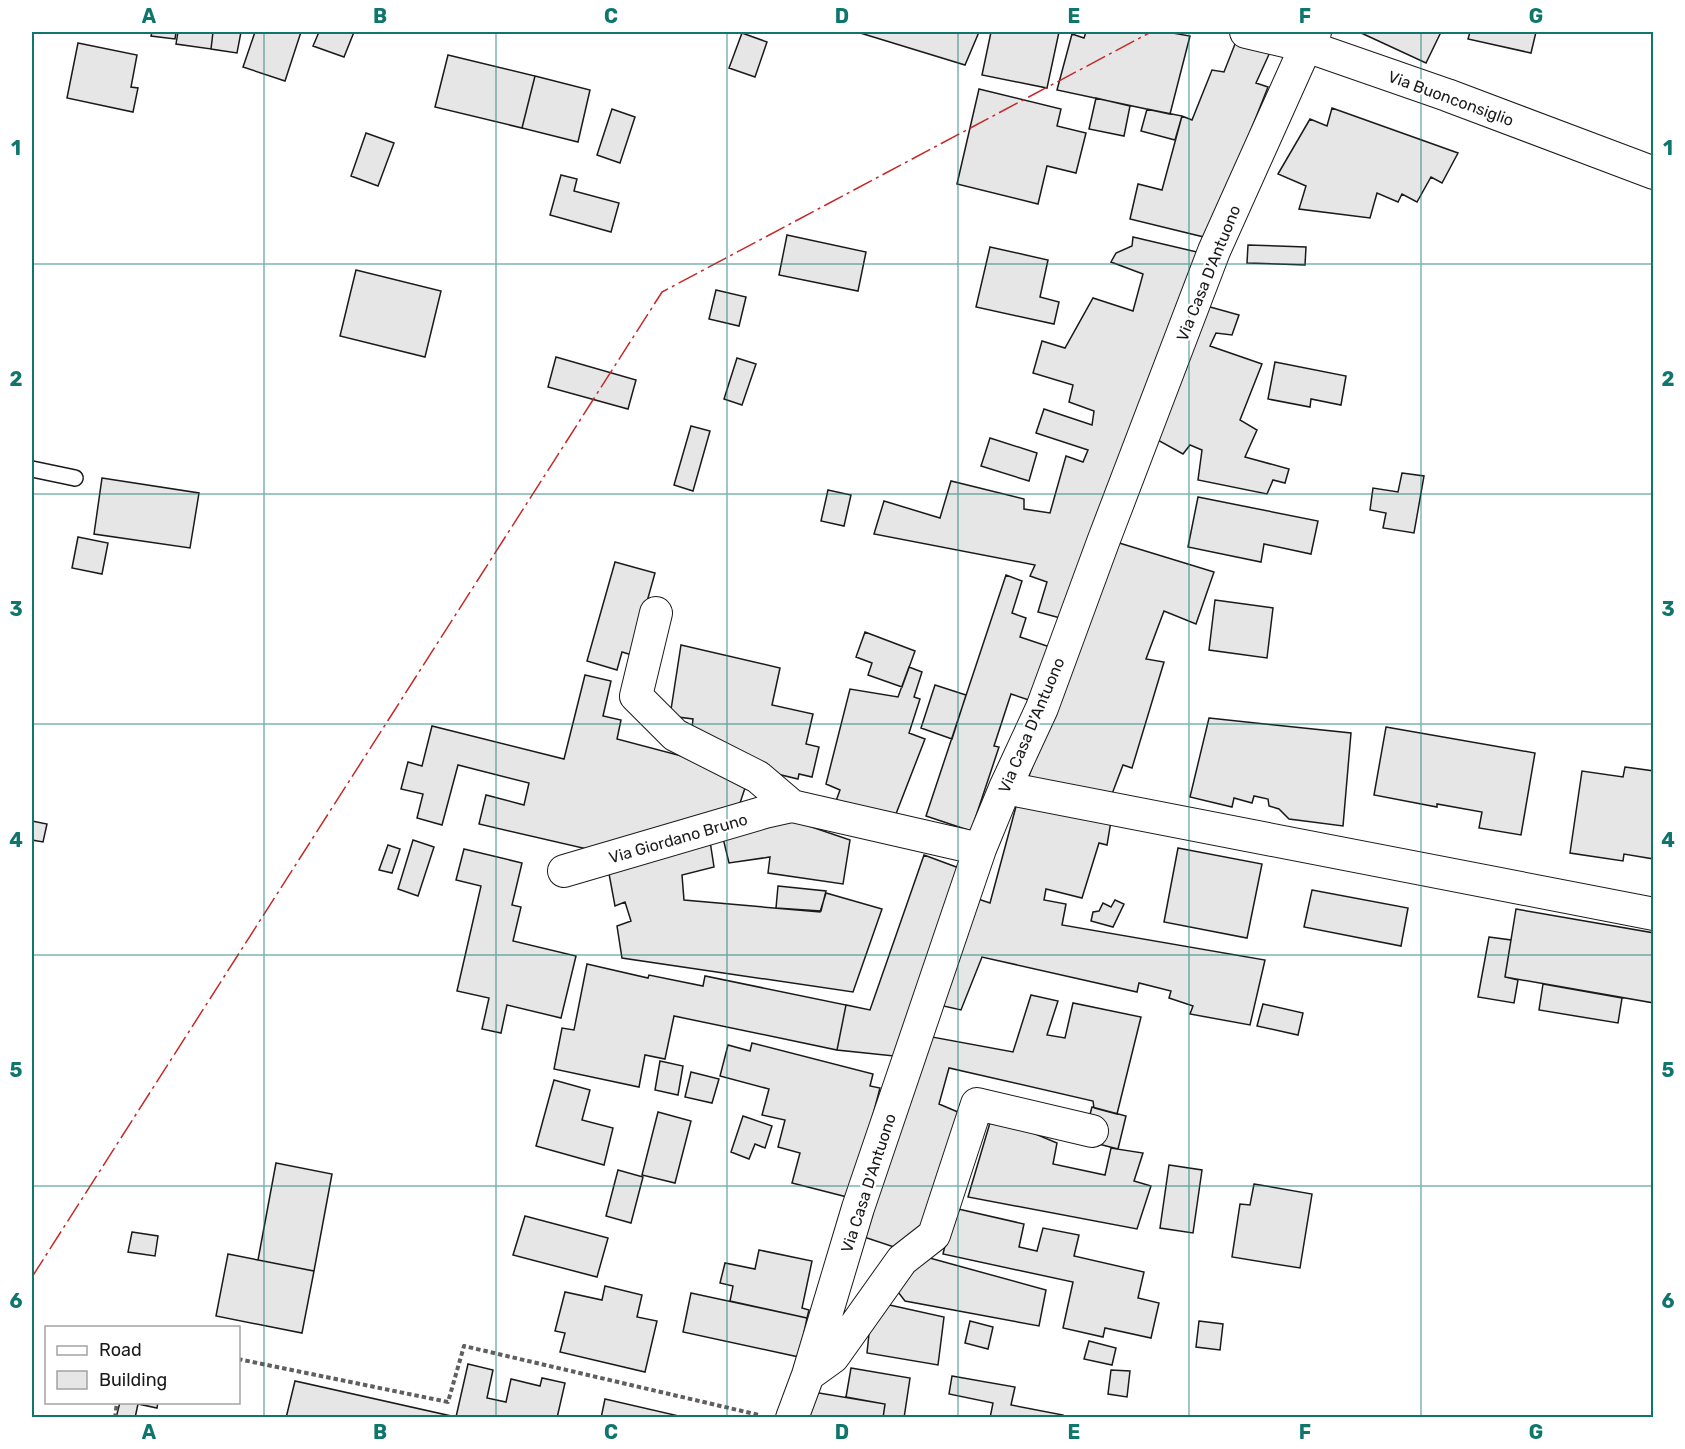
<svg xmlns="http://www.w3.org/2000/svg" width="1685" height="1449" viewBox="0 0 1685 1449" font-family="Rubik,sans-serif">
<rect width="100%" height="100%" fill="#fff"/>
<path fill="#e6e6e6" stroke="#1a1a1a" stroke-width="1.5" d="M152,32h24l-1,7 -24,-3z
M178,32h35l-2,17 -35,-5z
M213,32h28l-4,21 -26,-4z
M255,32h46l-16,49 -42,-14z
M319,32h35l-10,25 -31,-11z
M857,32h122l-14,33z
M991,32h68l-12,56 -65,-13z
M1086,32h81l23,4 -20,78 -113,-24 15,-56 12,4z
M1359,32h82l-15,31z
M1470,32h66l-5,21 -63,-14z
M742,33l25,9 -12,35 -26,-9z
M78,43l59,12 -6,32 7,1 -5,24 -66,-14z
M1235,44l36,6 -15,33 12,4 -60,151 -78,-19 8,-35 24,6 20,-74 10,4 20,-50 12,2z
M448,55l87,21 -13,52 -87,-21z
M535,76l55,14 -12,52 -56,-14z
M979,89l82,20 -4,17 29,7 -10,40 -29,-7 -9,38 -81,-20z
M1096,98l34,8 -6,30 -35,-7z
M1332,108l126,45 -16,30 -11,-6 -14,25 -15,-8 -4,8 -21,-9 -7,25 -71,-9 7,-23 -28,-12 32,-55 17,7z
M612,109l23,8 -15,46 -23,-8z
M1147,109l35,7 -7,24 -34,-9z
M366,133l28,10 -16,43 -27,-10z
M561,175l16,4 -3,12 45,12 -8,29 -61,-17z
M787,235l79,17 -8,39 -79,-16z
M1133,237l64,15 -133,367 -26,-7 9,-30 -17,-6 5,-11 -161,-31 10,-33 56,17 11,-37 73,18v10l26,4 16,-57 17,6 5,-12 -52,-17 8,-24 48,16 2,-14 -25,-9 4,-17 -40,-12 9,-32 23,7 28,-50 40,13 10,-37 -32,-12 5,-9 16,-7z
M1248,245l58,2 -1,18 -58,-2z
M990,247l58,13 -8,37 19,5 -5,22 -78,-17z
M356,270l85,21 -16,66 -85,-21z
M716,290l30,7 -7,29 -30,-7z
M1203,305l36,10 -7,20 -16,-2 -6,13 52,18 -22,56 17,10 -12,27 44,12 -4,14 -12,-3 -6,14 -69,-14 4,-30 -12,-5 -7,9 -29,-16z
M556,357l80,23 -8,29 -80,-22z
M737,358l19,6 -14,41 -18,-6z
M1275,362l71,14 -5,29 -30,-6 -1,8 -42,-8z
M691,426l19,5 -17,60 -19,-6z
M990,438l47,15 -8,28 -48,-15z
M1402,473l22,3 -10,57 -31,-5 3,-15 -16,-3 3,-22 25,4z
M102,478l97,15 -9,55 -96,-14z
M828,490l23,5 -7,31 -23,-5z
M1198,497l120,24 -7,33 -47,-10 -3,18 -73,-15z
M78,537l30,6 -6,31 -30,-6z
M1116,542l98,30 -18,52 -32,-13 -18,48 18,3 -32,106 -9,-3 -14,37 -83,-18z
M615,562l40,11 -23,82 -10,-3 -5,18 -30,-9z
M1006,575l16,6 -10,32 14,5 -6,19 33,11 -18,54 -24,-8 -17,52 5,1 -28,84 -45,-15z
M1215,600l58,8 -6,50 -58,-8z
M865,632l50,19 -13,36 -34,-12 4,-12 -16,-6z
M681,645l99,23 -8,37 41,9 -7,30 13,3 -7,30 -13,-3 -1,5 -50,-12 -56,-39 1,-9 -23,-3z
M909,667l13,5 -8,25 6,2 -11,34 16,6 -31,80 -58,-18 4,-11 -14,-6 24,-95 48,8z
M585,675l26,6 -8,35 18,4 -4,19 110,29 21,11 -12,36 -136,37 -121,-28 7,-29 38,10 5,-22 -71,-18 -16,60 -25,-7 6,-24 -22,-5 7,-27 14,4 10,-40 132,33z
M935,685l31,10 -14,44 -31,-11z
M1209,718l142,15 -8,93 -54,-7 -10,-10 -10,-3 -1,-7 -14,-3 -2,7 -18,-5 -2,9 -42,-10z
M1386,727l149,26 -14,82 -42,-7 3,-16 -45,-8v3l-63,-12z
M1625,767l29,4v88l-30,-5 -1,7 -53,-8 12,-82 41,6z
M1018,799l93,22 -4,24 -8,-2 -17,55 -36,-9 -2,11 22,4 -4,21 203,35 -15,65 -60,-11 3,-8 -24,-8 2,-7 -32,-8 -2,9 -155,-35 -21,53 -22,-5 36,-107 15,5z
M750,820l47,2 53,18 -7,44 -75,-11 2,-16 -41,6 -7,-29z
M32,821l15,3 -4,18 -11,-2z
M413,840l21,7 -16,49 -20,-7z
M710,841l4,26 -32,8 2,25 136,12 6,-19 56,16 -29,83 -231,-34 -5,-32 14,-5 -6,-19 -10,4 -8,-43z
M388,845l12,4 -8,24 -13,-3z
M1178,848l84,16 -15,74 -83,-16z
M464,849l58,14 -10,42 9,2 -8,34 63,15 -15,62 -54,-13 -6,28 -19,-4 7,-31 -32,-7 24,-105 -25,-6z
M924,855l35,13 -65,188 -57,-6 9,-45 24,5z
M778,886l48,5 -5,20 -45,-3z
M1312,890l96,18 -7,38 -97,-19z
M1115,900l9,4 -11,23 -22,-6 2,-9 6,-1 4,-8 8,4z
M1516,909l138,24v70l-149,-26z
M1489,937l22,3 -6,37 13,3 -4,23 -36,-6z
M587,964l61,14 1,-3 54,11 2,-10 141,29 -9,45 -163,-34 -9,43 -20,-4 -6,32 -85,-18 8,-41 12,2z
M1543,984l79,14 -4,25 -79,-13z
M1031,995l27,6 -11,34 18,3 8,-35 68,14 -24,97 -23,-6 -1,-7 -144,-33 -10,36 26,11 -44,125 -21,9 -39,-13 66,-200 86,16z
M1263,1004l40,9 -5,22 -41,-9z
M752,1043l121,31 -3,12 10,2 -29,110 -59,-15 8,-30 -22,-6 7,-27 -23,-5 7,-26 -49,-13 8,-31 22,6z
M660,1061l23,5 -5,29 -23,-5z
M691,1072l28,7 -7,24 -27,-6z
M554,1080l36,10 -8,30 31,8 -9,37 -68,-19z
M1092,1107l34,9 -8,33 -35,-9z
M658,1112l33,9 -16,62 -33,-8z
M743,1116l29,10 -7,22 -10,-4 -6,15 -18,-7z
M992,1116l65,27 -4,21 52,11 6,-27 32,5 -9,28 17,5 -14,43 -169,-32z
M276,1163l56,11 -18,97 -56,-11z
M1169,1165l33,5 -9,63 -33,-5z
M618,1170l25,7 -12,46 -25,-7z
M1254,1184l58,10 -12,74 -68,-11 8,-53 10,1z
M954,1208l70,16 -5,23 18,4 6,-23 36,7 -5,21 70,16 -6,26 21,5 -8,35 -46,-10 -2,9 -40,-9 10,-46 -130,-28z
M525,1216l83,22 -11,39 -84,-22z
M132,1232l26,4 -3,20 -27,-4z
M759,1250l53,11 -10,47 7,2 -2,8 -77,-17 3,-15 -13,-3 5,-20 30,6z
M228,1254l86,17 -12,62 -86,-17z
M926,1257l120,33 -7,36 -134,-25 -7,-9 14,-31z
M605,1286l37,9 -5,22 20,4 -12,51 -85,-20 5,-19 -10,-2 10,-39 37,8z
M691,1293l116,25 -8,39 -116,-25z
M885,1304l59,13 -6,48 -71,-12 3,-29z
M970,1321l23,6 -5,22 -23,-6z
M1199,1321l24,3 -3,26 -24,-3z
M1089,1341l27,7 -4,17 -28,-6z
M468,1364l25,6 -6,28 19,4 5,-23 29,7 2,-8 23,5 -8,35h-271l9,-37 161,36z
M851,1368l59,10 -6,40h-21l2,-14 -39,-7z
M1111,1370l19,1 -3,26 -19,-3z
M952,1376l63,11 -4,18 52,10 -1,3h-72l3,-15 -44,-9z
M813,1392l72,12 -2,14h-75z
M605,1399l74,17v2h-78z
M120,1402h38l-1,6 -19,-4 -3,14h-19z"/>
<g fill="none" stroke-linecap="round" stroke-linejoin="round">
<g stroke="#1a1a1a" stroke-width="18">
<path id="service" d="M32,469l43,9"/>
</g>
<g stroke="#1a1a1a" stroke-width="34">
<path id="minor" d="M1246,32l60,14 141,49 207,78
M656,613l-20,83 39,39 83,42 34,29
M1005,788l649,126
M564,871l201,-59 27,-6 188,43
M808,1375l25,-18 69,-97 32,-25 43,-131 115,27
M792,1418l16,-43 50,-167 122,-359 25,-61 37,-80 61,-166 111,-291 92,-205 9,-14"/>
</g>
<path stroke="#5f5f5f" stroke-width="4" stroke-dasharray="4.5 3" stroke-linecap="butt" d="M238,1359l210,43 16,-56 295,69
M115,1418l2,-16"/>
<use href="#service" stroke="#fff" stroke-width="15"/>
<use href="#minor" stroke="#fff" stroke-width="32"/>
<path stroke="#c62828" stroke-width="1.5" stroke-dasharray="21 4.5 3 4.5" stroke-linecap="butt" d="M32,1277l630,-985 489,-260"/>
</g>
<path fill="none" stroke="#0f766e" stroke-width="1.5" stroke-opacity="0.55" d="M264,32v1386M496,32v1386M727,32v1386M958,32v1386M1189,32v1386M1421,32v1386M32,264h1622M32,494h1622M32,724h1622M32,955h1622M32,1186h1622"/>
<g text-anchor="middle" stroke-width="4.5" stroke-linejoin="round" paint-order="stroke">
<g font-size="16" fill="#1a1a1a" stroke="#fff">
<text transform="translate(1451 98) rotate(20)" y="6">Via Buonconsiglio</text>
<text transform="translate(1208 273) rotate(-68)" y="6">Via Casa D'Antuono</text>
<text transform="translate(1031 725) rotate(-67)" y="6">Via Casa D'Antuono</text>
<text transform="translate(678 838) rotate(-16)" y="6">Via Giordano Bruno</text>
<text transform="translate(868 1183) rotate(-72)" y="6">Via Casa D'Antuono</text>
</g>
</g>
<rect width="1685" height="1449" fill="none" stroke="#ffffff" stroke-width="66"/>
<rect x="45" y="1326" width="195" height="78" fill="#ffffff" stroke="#a3a3a3" stroke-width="1.5"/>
<rect x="57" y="1346" width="30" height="9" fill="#ffffff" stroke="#a3a3a3" stroke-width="1.5"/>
<text x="99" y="1356" font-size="18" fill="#1a1a1a">Road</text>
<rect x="57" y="1371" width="30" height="18" fill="#e6e6e6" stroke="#a3a3a3" stroke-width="1.5"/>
<text x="99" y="1386" font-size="18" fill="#1a1a1a">Building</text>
<rect x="33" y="33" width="1619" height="1383" fill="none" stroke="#0f766e" stroke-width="2"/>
<g font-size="20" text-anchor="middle" font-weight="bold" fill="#0f766e">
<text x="149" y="23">A</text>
<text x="380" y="23">B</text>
<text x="611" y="23">C</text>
<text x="842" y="23">D</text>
<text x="1074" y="23">E</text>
<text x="1305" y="23">F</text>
<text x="1536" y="23">G</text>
<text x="16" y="155">1</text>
<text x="1668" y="155">1</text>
<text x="16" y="386">2</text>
<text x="1668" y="386">2</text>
<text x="16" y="616">3</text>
<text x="1668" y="616">3</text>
<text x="16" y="847">4</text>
<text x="1668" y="847">4</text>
<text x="16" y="1077">5</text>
<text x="1668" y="1077">5</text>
<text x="16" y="1308">6</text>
<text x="1668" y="1308">6</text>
<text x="149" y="1439">A</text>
<text x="380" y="1439">B</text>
<text x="611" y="1439">C</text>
<text x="842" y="1439">D</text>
<text x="1074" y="1439">E</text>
<text x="1305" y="1439">F</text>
<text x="1536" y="1439">G</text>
</g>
</svg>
